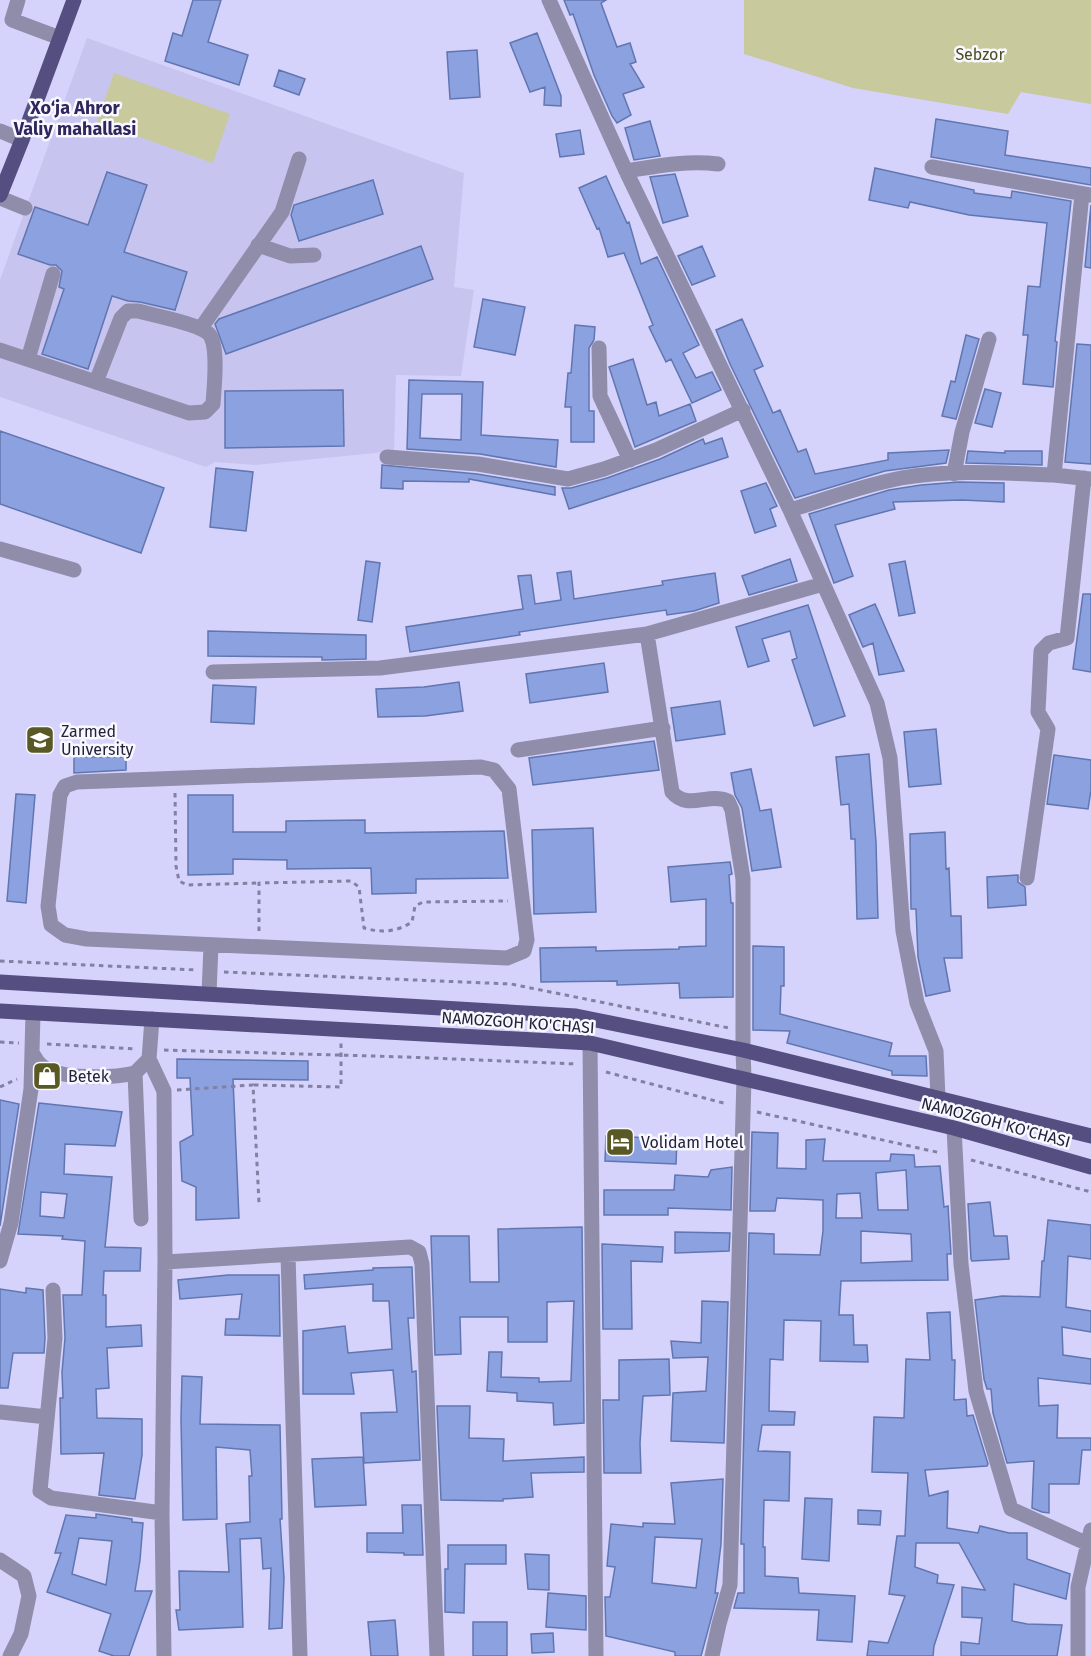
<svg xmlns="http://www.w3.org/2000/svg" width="1091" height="1656" viewBox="0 0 1091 1656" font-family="'Fira Sans',sans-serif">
<rect width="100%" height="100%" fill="#d5d2fc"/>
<path fill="#c8c4f0" d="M87,38l377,135 -10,114 20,3 -13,86 -65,-1 -2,76 -139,14 -40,-3 -9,5 -206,-70v-117z"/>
<path fill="#c8c99c" d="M744,0h347v104l-70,-12 -13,22 -155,-26 -109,-34z
M114,73l116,41 -17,49 -116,-41z"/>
<path fill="#8ca2e0" stroke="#6175b0" stroke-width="1.5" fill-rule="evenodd" d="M193,0h28l-13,42 40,13 -9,30 -74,-24 8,-28 9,3z
M564,0h42l-5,3 16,44 13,-4 6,19 -6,2 14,23 -21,7 8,21 -14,8 -5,-7 -18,-41 -21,-61 -3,1z
M537,33l24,63v10l-17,-1 1,-18 -15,5 -20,-49z
M477,50l3,47 -30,2 -3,-47z
M279,70l26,9 -6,16 -25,-9z
M936,119l72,12 -3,24 86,13v17l-160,-28z
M650,121l10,35 -26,4 -9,-32z
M580,130l4,24 -24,3 -4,-23z
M875,168l99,22v3l37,5 1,-7 59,10 -16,140 2,1 -4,45 -30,-3 5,-49h-5l5,-49 12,1 7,-64 -78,-8 -59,-13 -2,6 -39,-8z
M107,172l40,13 -23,67 63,20 -12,38 -35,-8 -12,-1 -16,-5 -24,73 -46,-15 22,-65 -5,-2 3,-16 -6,-6h-6l-32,-11 17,-47 53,18z
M675,174l13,42 -25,7 -13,-46z
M606,176l21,47 2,-1 12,42 16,-7 42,88 -16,8 13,25 16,-6 9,18 -29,13 -21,-44 -5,3 -17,-35 4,-2 -29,-72 -16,4 -9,-29 -2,1 -18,-41z
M373,180l10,34 -84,27 -8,-26 3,-10z
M1091,205v63l-6,-1z
M421,246l12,33 -207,75 -11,-30 4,-5z
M702,246l13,30 -23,9 -14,-29z
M483,299l42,8 -10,48 -41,-8z
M742,319l21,47 -9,4 19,43 7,-3 18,42 8,-3 9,25 73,-14v-7l61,-3 -3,13 -61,8 -90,27 -65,-134 -14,-34z
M575,325l20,2 -1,13 -5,8v63h5v31h-23v-35h-6l3,-34h3z
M966,335l13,4 -23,80 -14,-3 9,-35 4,1z
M1077,344l14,1v119l-26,-2z
M633,359l14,46 9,-3 3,14 31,-12 6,17 -61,26 -26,-80z
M409,380l74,2 -2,53 77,5 -2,27 -76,-13 -73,-5zM422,394h40l-1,46 -41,-2z
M985,389l16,4 -9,34 -17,-4z
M343,390l1,56 -119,2v-57z
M0,431l164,57 -23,65 -141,-49z
M722,438l6,19 -159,52 -7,-21h9l36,-10 53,-19 43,-20 2,5z
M968,451l37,2v-2h37v14l-76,-2z
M382,465l95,9 78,13v8l-86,-16v3l-66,-1v8l-22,-1z
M216,468l37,4 -7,59 -36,-4z
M959,482l45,1v19l-42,-2 -69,2 2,7 -60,16 18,51 -19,7 -25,-69 80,-24 32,-5z
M766,483l11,23 -7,3 6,17 -21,7 -14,-42z
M790,559l7,22 -48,14 -7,-19z
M366,561l14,2 -8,59 -14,-2z
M905,561l10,52 -16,3 -10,-52z
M571,571l3,28 89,-14 -1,-4 53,-8 4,30 -25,8 -27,4 -1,-5 -147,22 1,3 -110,17 -4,-25 117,-18 -5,-33 13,-1 4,29 26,-4 -4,-27z
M1083,594h8v78l-18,-3z
M875,604l4,9 25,58 -25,4 -6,-32 -10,4 -14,-32z
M808,605l37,111 -31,10 -22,-66 5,-2 -7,-27 -28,8 7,22 -21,6 -12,-40z
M208,631l158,4v24l-44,1v-3l-114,-1z
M604,663l4,29 -78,11 -4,-29z
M459,682l4,29 -38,5 -47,1 -2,-28 48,-2z
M213,685l43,2 -2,37 -43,-2z
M720,701l5,33 -49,7 -5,-33z
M936,729l5,55 -32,3 -5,-55z
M654,741l5,29 -126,15 -4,-27z
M869,754l7,88 2,76 -21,1 -2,-80h-4l-2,-35 -8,1 -5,-48z
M1054,755l37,5v30l-3,19 -41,-5z
M74,757h52v13l-52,3z
M751,769l9,42 11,-2 10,58 -29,4 -10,-63 -7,-13 -4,-22z
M16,794l19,1 -9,108 -19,-2z
M188,795h45v37h53v-11l79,-1v13l139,-2 4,47 -92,1v14l-44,1 -1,-26 -84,1v-9l-54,-1v15l-45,1z
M593,828l3,84 -62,2 -2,-84z
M945,832l1,37 3,-1 2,48h10l1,42h-18l6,33 -24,5 -8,-39 -2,-48h-5l-1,-75z
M730,862l2,12 -3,1 2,28h2v94l-53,1 -1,-15 -62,2v-4l-76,1 -1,-34 56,-1v4l83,-2v-2l27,-1v-47l-35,3 -3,-35z
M1018,875v7l7,5 1,18 -38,3 -1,-31z
M753,946l31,1v39h-3l-1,28 112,29 -3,13h37l1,20 -35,-1v-4l-105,-28 3,-12 -37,-1z
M177,1059l131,2v19l-75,-1 6,139 -43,2v-33l-14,-6 -2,-39 13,-7 -3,-57h-13z
M0,1100l19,4 -19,122z
M39,1103l83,9 -7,34 -50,-2 -1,30 48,3 -7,70 36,1 -1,23h-36l-1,24h3v32l35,-2 1,21 -35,2 2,40 -13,1 1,29 45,1v36l-7,44 -36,-4 5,-42 -43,1 -1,-56h3l-1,-26 3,-34 -2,-43h19l3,-54 -23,-2 1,-3 -45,-2zM41,1192l26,2 -3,24 -24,-2z
M752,1132l26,1 -1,35 29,1v-29l19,-1 -2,22h67l1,-7 23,1 1,12 25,-1 4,41 4,-1 3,48h-4l1,26 -107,1 -2,34h14l1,30h13l1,17 -48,-1 1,-40 -37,-1 -1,40 -13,-1 -1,52 26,1 -1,13h-32l-4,26 32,1 -1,49 -25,-1 -1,47h2v29l33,2 1,15 56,3 -3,46 -35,-2 2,-30 -85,-2 4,-15h6v-49h-3l8,-311 25,1v20l46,1 3,-24v-31l-46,-2 -2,13h-25zM906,1170l2,40h-30l-2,-37zM860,1193l2,25h-26l1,-24zM861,1231l50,3 1,27 -51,2z
M606,1136l71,3 -1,25 -71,-3z
M732,1167l-1,43 -63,-2v7h-64v-25h70l1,-15 33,2 3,-7z
M990,1202l4,34h13l2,23 -37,2 -1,-2 -3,-55z
M1048,1220l43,5v34l-23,-3 -2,51 25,4v21l-29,-5 1,28 28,4v25l-53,-6 1,28 19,-1 -1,33h34v12h-9l-3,34h-30v29l-7,-1 -10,-4 2,-47 -27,2 -14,-50 -2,-24h-4l-3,-10 -9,-79 27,-4 38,1 2,-36h2z
M582,1227l2,196 -30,2 -1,-22 -36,-2v-8l-30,-2 2,-39h13l-1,25 38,1v4l32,-1 3,-80 -27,1v40h-39v-25h-48l1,37 -26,1 -4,-119h38l1,46h29l-1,-53z
M675,1232l55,1 -1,18 -54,2z
M602,1244l61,3 -1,15 -31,-1 1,68h-29z
M412,1267l2,51h-6l4,54 4,-1 4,89 -56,3 -3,-50 36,-1 -4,-42 -42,3 3,21h-51v-63l42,-5 3,27 44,-4 -3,-48h-16v-17l-68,5 -1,-14 69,-5v-2z
M228,1275h51l1,61 -55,-1 1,-16h13l3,-25 -62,5 -2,-19z
M26,1288l17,2 2,48 -1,15h-31l-5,35h-8v-99l26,4z
M702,1301l26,1 -4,141 -53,-2 2,-48 33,-2 2,-34 -35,1 -2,-17 30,2z
M950,1312l2,48h3l-1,40 12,-1 1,17 6,-1 15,49 -1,2 -62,4 4,26 19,-5 -1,37 31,5 2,-7 29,7h18v26l43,15 -4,25 -52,-15 -2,37 15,3 35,1 -5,31h-96v-14l18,2 3,-26 -20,-1v-30l23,3 -26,-47h-43l-1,24 23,8 -1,8 17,2 -20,61 -1,10h-66l2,-15 19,2 17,-47 -16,-2 8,-58h8l3,-63 -36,-1 2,-55 30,1 2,-59 24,1 -3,-47z
M669,1359l1,36 -27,1 -3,47 1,30h-37l-1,-73h16v-40z
M182,1376l20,1 -2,47 80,1 2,94h-2l4,59 -2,50 -13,1 2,-61 -8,1 -2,-31 -21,1 3,88 -64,3 -3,-20h4l-1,-39 50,1 -3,-48 24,-2 -1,-46h3l-2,-26 -34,-3 1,72 -34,1 -2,-101z
M437,1406h33l-1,32 35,1 -1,22 81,-4v15l-53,1 2,24 -30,2v2l-62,-1z
M363,1457l3,48 -51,2 -3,-48z
M723,1479l-2,65 -6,49h3l-17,63h-26v-4l-69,-16 -1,-39h5l5,-30 -8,-1 4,-42 32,3v-4l32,1 -4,-41zM655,1537l47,2 -6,49 -44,-5z
M805,1498l27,1 -3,62 -27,-2z
M402,1505h19l2,50h-19v-2l-37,-1v-19h36z
M858,1510l23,1 -1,14 -22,-1z
M96,1514l36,5v3l11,1 -3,37 -5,31h17l-23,65h-15l-15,-5 12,-37 -64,-22 14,-39h-6l11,-38 30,3zM79,1538l33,3 -6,44 -34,-11z
M448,1545h58v19h-41l-1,49 -19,-1v-43h3z
M525,1554l24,1v35l-21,-1z
M548,1593l38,3v34l-40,-3z
M395,1620l3,36h-27l-3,-34z
M473,1622h34v34h-34z
M553,1633l1,19 -22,1 -1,-19z"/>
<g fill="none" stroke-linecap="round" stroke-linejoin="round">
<path stroke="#8380a2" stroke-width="3" stroke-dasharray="4.5 4.5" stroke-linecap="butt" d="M175,793l1,73 3,15 8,4 72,-2
M259,931v-48l92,-2 8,6 5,41c17,5 33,4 48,-6l3,-16 8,-4 85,-1
M0,961l197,9
M224,972l287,12 218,44
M0,1042l19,1
M47,1044l89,5
M164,1050l242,7 171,7
M606,1072l121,32
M254,1085l87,2v-44
M0,1087l17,-8
M177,1090l76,-5 6,118
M757,1112l184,41
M971,1160l120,32"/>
<path stroke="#8f8daa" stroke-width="15" d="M18,0l-6,20 48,18
M549,0l77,171 164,339 87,193 13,55 13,173 14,72 19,48 2,47
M0,131l22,9
M932,167l159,28
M626,171c31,-5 61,-11 92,-7
M1082,194l-28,281 37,4
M0,198l25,10
M258,245l32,11 24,-1
M201,328l81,-116 17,-53
M599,348l1,48 30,64
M0,350c63,21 126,42 189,63l16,-1 8,-8c1,-16 6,-58 -4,-70 -9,-10 -57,-19 -71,-23h-10l-7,7 -25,64
M28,359l25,-85
M387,457l91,7 90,15 36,-10 52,-19 87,-40
M954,474l8,-42 27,-93
M790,510c37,-11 74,-25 111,-32 50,-9 102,-5 153,-3
M0,549l74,21
M647,634l176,-50
M213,672l167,-4 267,-34 25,158c16,19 36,0 56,9l4,9 11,69v171l1,28 -14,507 -11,39 -7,32
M518,750l145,-22
M481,767l13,3 15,19 18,151 -3,11 -17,7 -420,-19 -22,-4 -14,-10 -3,-19 12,-111 5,-9 12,-4z
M1027,878l21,-149 -10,-17 3,-61 8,-8 18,-5 17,-160
M209,993l2,-47
M152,1019l-3,40 15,32 1,171 -3,251 2,143
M590,1043l6,613
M32,1053c3,4 5,9 9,12 17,15 72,13 94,8
M954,1128l7,136 15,127 35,118 77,35
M141,1219l-6,-146 14,-14
M288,1255l12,401
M0,1261l11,-38 20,-134 2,-76
M165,1262l245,-15 9,5 3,12 15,392
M53,1290l2,48 -15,153 11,7 111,15
M0,1412l47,5
M0,1560l24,16 5,20 -8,38 -11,22
M1078,1656v-69l13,-57"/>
<path stroke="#554e80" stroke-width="15" d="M0,195l22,-55 52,-140
M0,982l576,34 167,34 348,86
M0,1011l590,32 364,85 137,39"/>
</g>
<defs>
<g id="university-square" transform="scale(1.5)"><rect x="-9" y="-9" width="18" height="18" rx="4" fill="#595925" stroke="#f8f8ff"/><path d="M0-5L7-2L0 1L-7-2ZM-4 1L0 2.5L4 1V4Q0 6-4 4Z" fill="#fff"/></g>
<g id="shop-square" transform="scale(1.5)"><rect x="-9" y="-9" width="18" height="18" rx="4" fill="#595925" stroke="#f8f8ff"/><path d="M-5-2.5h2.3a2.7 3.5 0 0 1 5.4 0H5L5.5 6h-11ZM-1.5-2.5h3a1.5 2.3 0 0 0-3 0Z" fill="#fff"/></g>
<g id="hotel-square" transform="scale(1.5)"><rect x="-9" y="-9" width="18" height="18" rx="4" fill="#595925" stroke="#f8f8ff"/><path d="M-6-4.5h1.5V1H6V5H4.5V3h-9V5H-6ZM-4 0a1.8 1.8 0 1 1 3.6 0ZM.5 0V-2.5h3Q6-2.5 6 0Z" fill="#fff"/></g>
</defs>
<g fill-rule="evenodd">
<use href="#university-square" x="40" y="740"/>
<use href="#shop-square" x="47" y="1076"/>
<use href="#hotel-square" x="620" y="1142"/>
</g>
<g text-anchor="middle" stroke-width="5" stroke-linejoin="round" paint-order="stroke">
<g font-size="16" fill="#4c4c1d" stroke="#f8f8ff">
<text x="980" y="60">Sebzor</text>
</g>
<g font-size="16" fill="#24213a" stroke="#f8f8ff" text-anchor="start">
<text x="61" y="737">Zarmed<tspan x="61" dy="18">University</tspan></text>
<text x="68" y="1082">Betek</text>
<text x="641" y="1148">Volidam Hotel</text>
</g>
<g font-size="16" fill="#24213a" stroke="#f8f8ff">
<text transform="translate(518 1022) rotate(4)" y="6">NAMOZGOH KO'CHASI</text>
<text transform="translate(996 1122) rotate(15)" y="6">NAMOZGOH KO'CHASI</text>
</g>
<g font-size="18" font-weight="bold" fill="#30255c" stroke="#f8f8ff">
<text x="75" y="114">Xo‘ja Ahror<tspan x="75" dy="21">Valiy mahallasi</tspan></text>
</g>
</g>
</svg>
